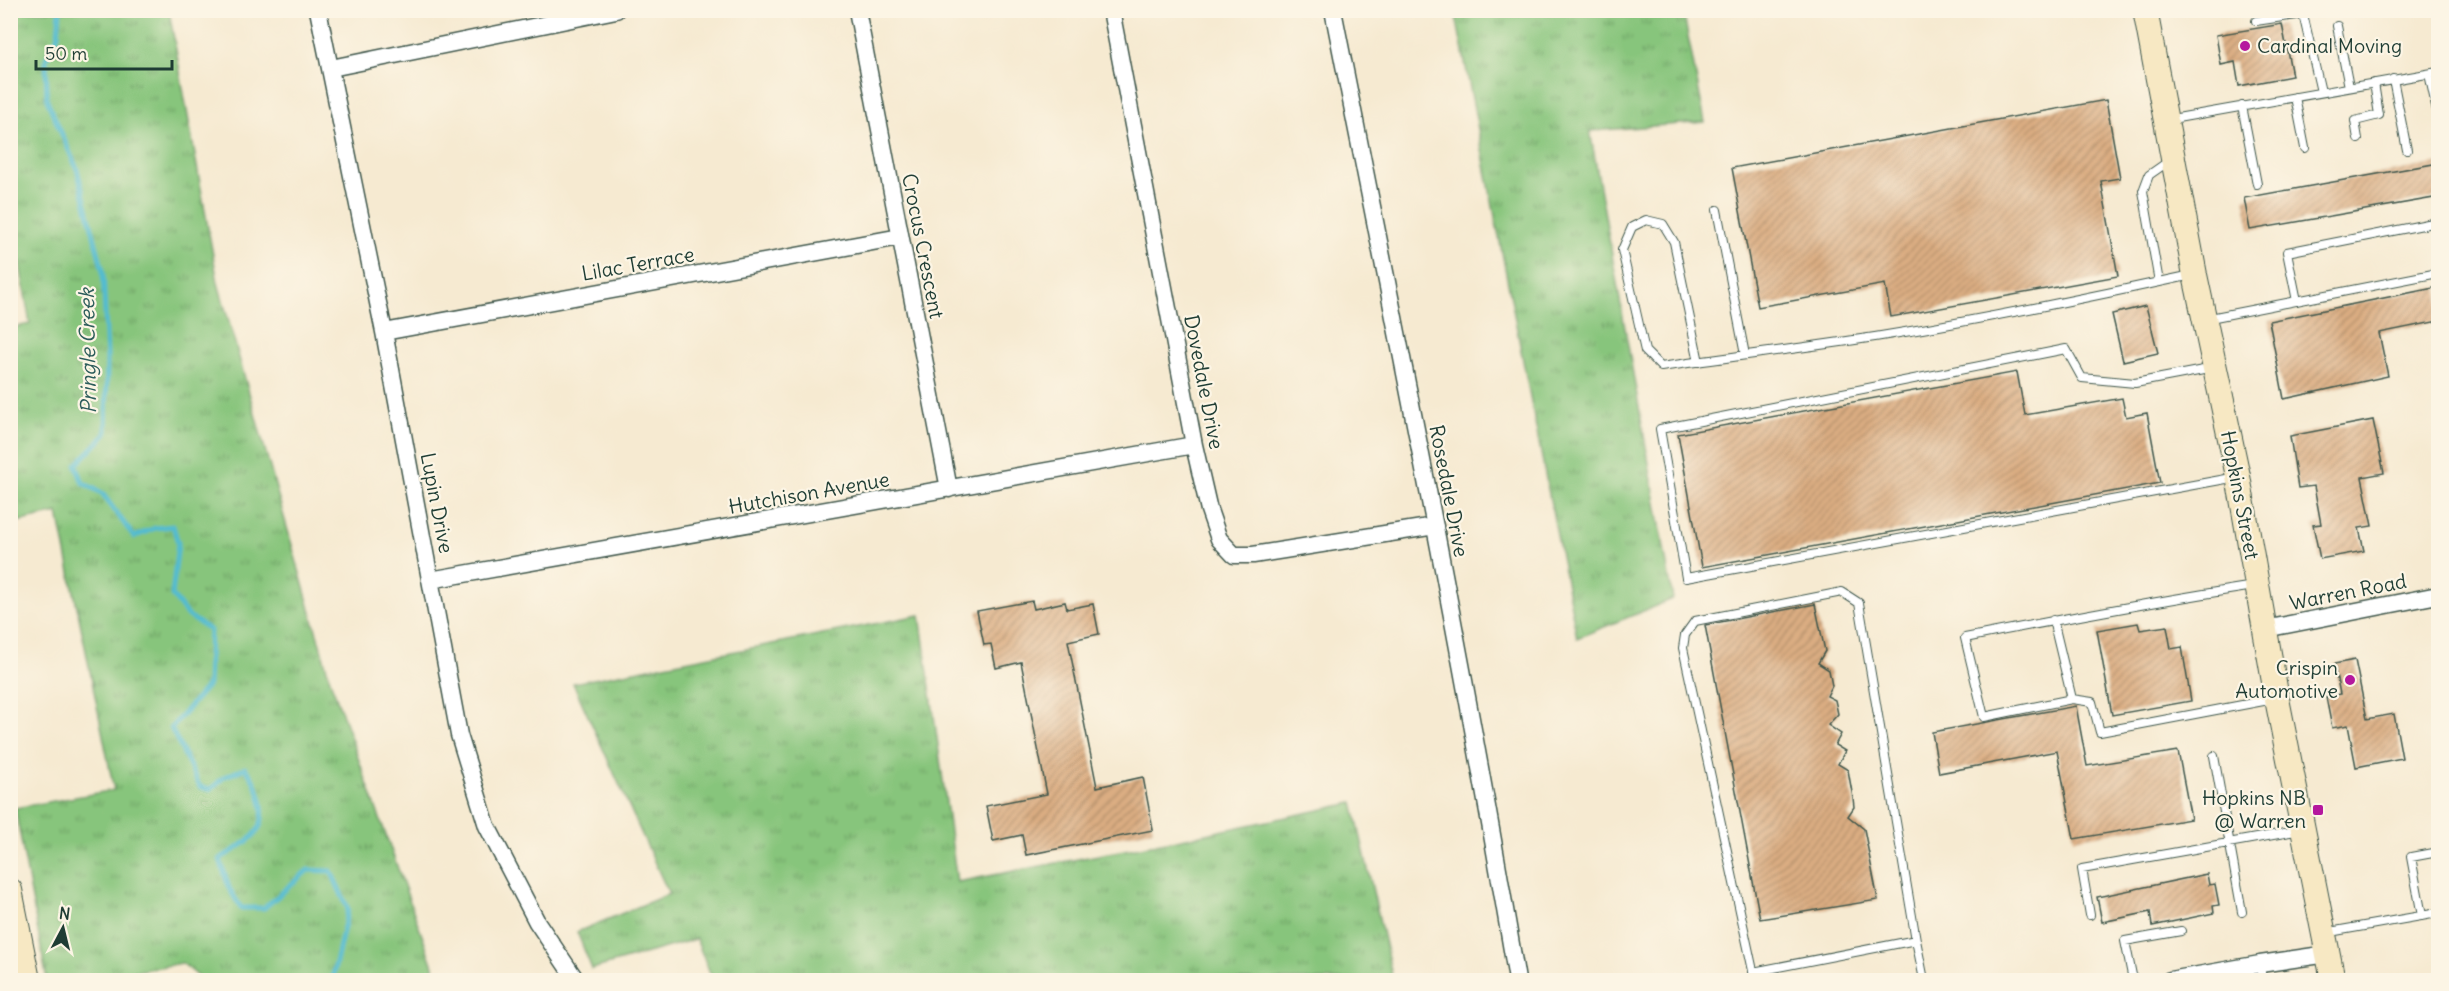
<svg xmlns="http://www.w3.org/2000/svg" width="2449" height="991" viewBox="0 0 2449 991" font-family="Delius,sans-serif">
<defs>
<pattern id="park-tufts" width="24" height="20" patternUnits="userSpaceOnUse" patternTransform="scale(1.5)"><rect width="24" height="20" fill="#87c57b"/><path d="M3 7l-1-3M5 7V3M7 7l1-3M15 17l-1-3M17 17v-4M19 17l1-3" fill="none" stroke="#6ea166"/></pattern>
<pattern id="building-hatch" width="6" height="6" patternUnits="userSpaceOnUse" patternTransform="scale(1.5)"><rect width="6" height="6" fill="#dbad82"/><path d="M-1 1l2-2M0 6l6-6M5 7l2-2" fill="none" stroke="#b18e6b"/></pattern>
</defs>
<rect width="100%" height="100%" fill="#fcf5e5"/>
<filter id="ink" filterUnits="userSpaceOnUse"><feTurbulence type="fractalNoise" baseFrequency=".0167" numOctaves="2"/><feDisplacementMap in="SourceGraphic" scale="12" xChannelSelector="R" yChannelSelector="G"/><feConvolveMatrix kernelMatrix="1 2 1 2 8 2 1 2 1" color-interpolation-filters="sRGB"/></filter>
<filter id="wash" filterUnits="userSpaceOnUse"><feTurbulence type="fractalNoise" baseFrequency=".008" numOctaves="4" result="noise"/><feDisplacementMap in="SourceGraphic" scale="24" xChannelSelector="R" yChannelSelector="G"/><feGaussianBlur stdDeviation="1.35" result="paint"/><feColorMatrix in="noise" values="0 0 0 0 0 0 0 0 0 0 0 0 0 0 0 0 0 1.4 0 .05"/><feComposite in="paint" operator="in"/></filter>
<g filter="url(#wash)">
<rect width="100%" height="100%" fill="#f6ead1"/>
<path fill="url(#park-tufts)" stroke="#538158" stroke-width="1.5" d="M10,11h159l49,272 112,397 108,300h-235l-21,-17 -96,17h-39l-32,-172 99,-18 -56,-277 -47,10v-195l19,-4 -19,-113z
M1455,11h228l22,111 -115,9 83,468 -96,39z
M920,615l37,267 215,-41 181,-38 40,177h-680l-17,-41 -104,30 -15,-37 92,-38 -96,-211z"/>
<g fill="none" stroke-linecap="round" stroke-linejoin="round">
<path stroke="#53bbd0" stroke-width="5" d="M60,10l-2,25 -12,24 1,41 30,69 26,102 4,86 -1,77 -30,31 7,18 19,10 32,44 21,-9 18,-2 5,17 -6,52 15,20 23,15 -2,55 -37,43 29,59 11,2 13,-12 21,-9c13,15 26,48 10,66 -8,10 -24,17 -35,25l9,29 12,20h23l44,-38 23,1 17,38 -16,71"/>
</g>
<g id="blocks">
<path fill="url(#building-hatch)" d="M2282,24l10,52 -53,10 -4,-24 -14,3 -5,-30z
M2106,100l14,78 -19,3 17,95 -227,41 -6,-33 -127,23 -26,-139z
M2439,163v34l-189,33 -6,-32z
M2439,287v34l-60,12 9,43 -104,23 -15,-78z
M2146,306l12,47 -35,8 -11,-47z
M2017,372l8,43 97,-17 4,19 21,-4 13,70 -458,84 -24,-133z
M2373,420l11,53 -22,4 10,49 -13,2 5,23 -44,8 -7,-34 8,-1 -7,-38 -16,2 -8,-52z
M1032,601l2,8 31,-7 2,7 26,-5 6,30 -31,7 29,146 46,-10 10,53 -127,25 -4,-20 -29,6 -7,-35 61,-12 -26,-132 -25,6 -5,-24 -7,1 -7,-34z
M1815,604l10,47 -7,12 11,7 3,16 -5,10 8,4 3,14 -10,11 13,9 -6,11 10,6 -7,13 10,6 5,28 1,9 -6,9 16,13 14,71 -118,19 -55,-294z
M2138,623l2,7 27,-4 4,23 11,-2 9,54 -79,14 -15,-85z
M2355,660l12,59 27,-5 8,44 -46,9 -8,-42 -16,3 -6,-31 14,-3 -6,-30z
M2076,706l11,60 91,-15 13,68 -117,20 -17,-88 -118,22 -7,-41z
M2207,874l2,11 6,-1 4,21 -6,1 1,7 -62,13 -2,-14 -48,10 -5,-25z"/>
</g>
</g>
<g filter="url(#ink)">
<use href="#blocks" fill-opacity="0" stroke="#3f574c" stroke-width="1.5"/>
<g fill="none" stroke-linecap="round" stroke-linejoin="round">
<g stroke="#3f574c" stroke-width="10">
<path id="lane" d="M2256,21l47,-7 18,78
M2337,26l12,61
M2429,74l9,41
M2393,79l14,71
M2295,97l10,51
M2242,106l15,78
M2166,120l272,-48
M2358,139l-3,-18 24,-6 -5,-32
M1717,210l28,145
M2159,282l-16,-91 6,-16 20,-14
M2297,301l-10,-49 151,-30
M2205,319l233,-46
M1699,362l-25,-120 -11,-18 -17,-4 -14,7 -10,23 23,101 16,16c75,-11 151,-20 226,-32 102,-17 204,-38 305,-60
M2214,368l-79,15 -53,-5 -16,-29 -406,80 26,149 551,-101
M2053,620l19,79 -88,18 -19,-79c96,-19 192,-37 289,-52
M2072,699l20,3 8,30 174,-33
M2214,756l28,156
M2090,915l-8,-46 219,-39
M2422,916l-11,-59 27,-5
M2324,933l114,-20
M2260,964l2,16
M1753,972l163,-32 8,40
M1755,980l-72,-332 2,-13 10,-14 147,-29 17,11 57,337
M2133,980l-8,-39 56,-10"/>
</g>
<g stroke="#3f574c" stroke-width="19">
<path id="street" d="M318,10l66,322 75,403 28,91 50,96 39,58
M857,10l92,479
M1111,10l83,435 15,65 10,29 15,16h19l182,-29
M1333,10c64,323 130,646 184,970
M331,68l285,-58
M384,332l516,-95
M430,580l764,-135
M2265,629l173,-34
M2170,980l90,-16 68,-10"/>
</g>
<g stroke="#3f574c" stroke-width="26">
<path id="secondary" d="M2145,10l50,265 43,201 39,223 56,281
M10,890l18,90"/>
</g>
<use href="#lane" stroke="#fff" stroke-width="8"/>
<use href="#street" stroke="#fff" stroke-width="16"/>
<use href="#secondary" stroke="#f7e8c3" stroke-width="24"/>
</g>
</g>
<g fill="#b5179e" stroke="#fcf5e5" stroke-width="2">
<circle cx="2245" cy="46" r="6"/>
<circle cx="2350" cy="680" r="6"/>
<rect x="2312" y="804" width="12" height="12" rx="3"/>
</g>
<g text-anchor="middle" stroke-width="4.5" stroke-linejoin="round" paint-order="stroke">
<g font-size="20" fill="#1f3d34" stroke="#fcf5e5" text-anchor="end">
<text x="2257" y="53" text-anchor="start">Cardinal Moving</text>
<text x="2338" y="675">Crispin<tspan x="2338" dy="23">Automotive</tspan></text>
<text x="2306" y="805">Hopkins NB<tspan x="2306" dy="23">@ Warren</tspan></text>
</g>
<g font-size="20" fill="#1f3d34" stroke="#fcf5e5">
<text transform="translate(923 246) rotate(79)" y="7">Crocus Crescent</text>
<text transform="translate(638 264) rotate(-10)" y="7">Lilac Terrace</text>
<text transform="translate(1204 382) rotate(79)" y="7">Dovedale Drive</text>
<text transform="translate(1449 491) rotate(79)" y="7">Rosedale Drive</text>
<text transform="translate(809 493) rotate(-10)" y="7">Hutchison Avenue</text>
<text transform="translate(2240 495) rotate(79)" y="7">Hopkins Street</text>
<text transform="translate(437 503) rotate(79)" y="7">Lupin Drive</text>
<text transform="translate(2348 592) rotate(-11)" y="7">Warren Road</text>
</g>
<g font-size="21" font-style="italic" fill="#2c5c5b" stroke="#fcf5e5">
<text transform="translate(88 351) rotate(-91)" y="7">Pringle Creek</text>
</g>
</g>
<rect width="2449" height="991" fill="none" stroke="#fcf5e5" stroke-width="36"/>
<g transform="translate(63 928) rotate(7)" stroke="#fcf5e5" stroke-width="4.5" paint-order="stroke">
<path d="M0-4.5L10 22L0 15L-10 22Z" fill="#1f3d34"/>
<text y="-9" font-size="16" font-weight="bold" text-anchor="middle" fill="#1f3d34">N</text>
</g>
<path d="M36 60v9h136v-9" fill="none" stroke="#1f3d34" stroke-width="3"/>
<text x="45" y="60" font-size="18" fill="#1f3d34" stroke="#fcf5e5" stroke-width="4.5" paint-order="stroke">50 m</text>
</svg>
